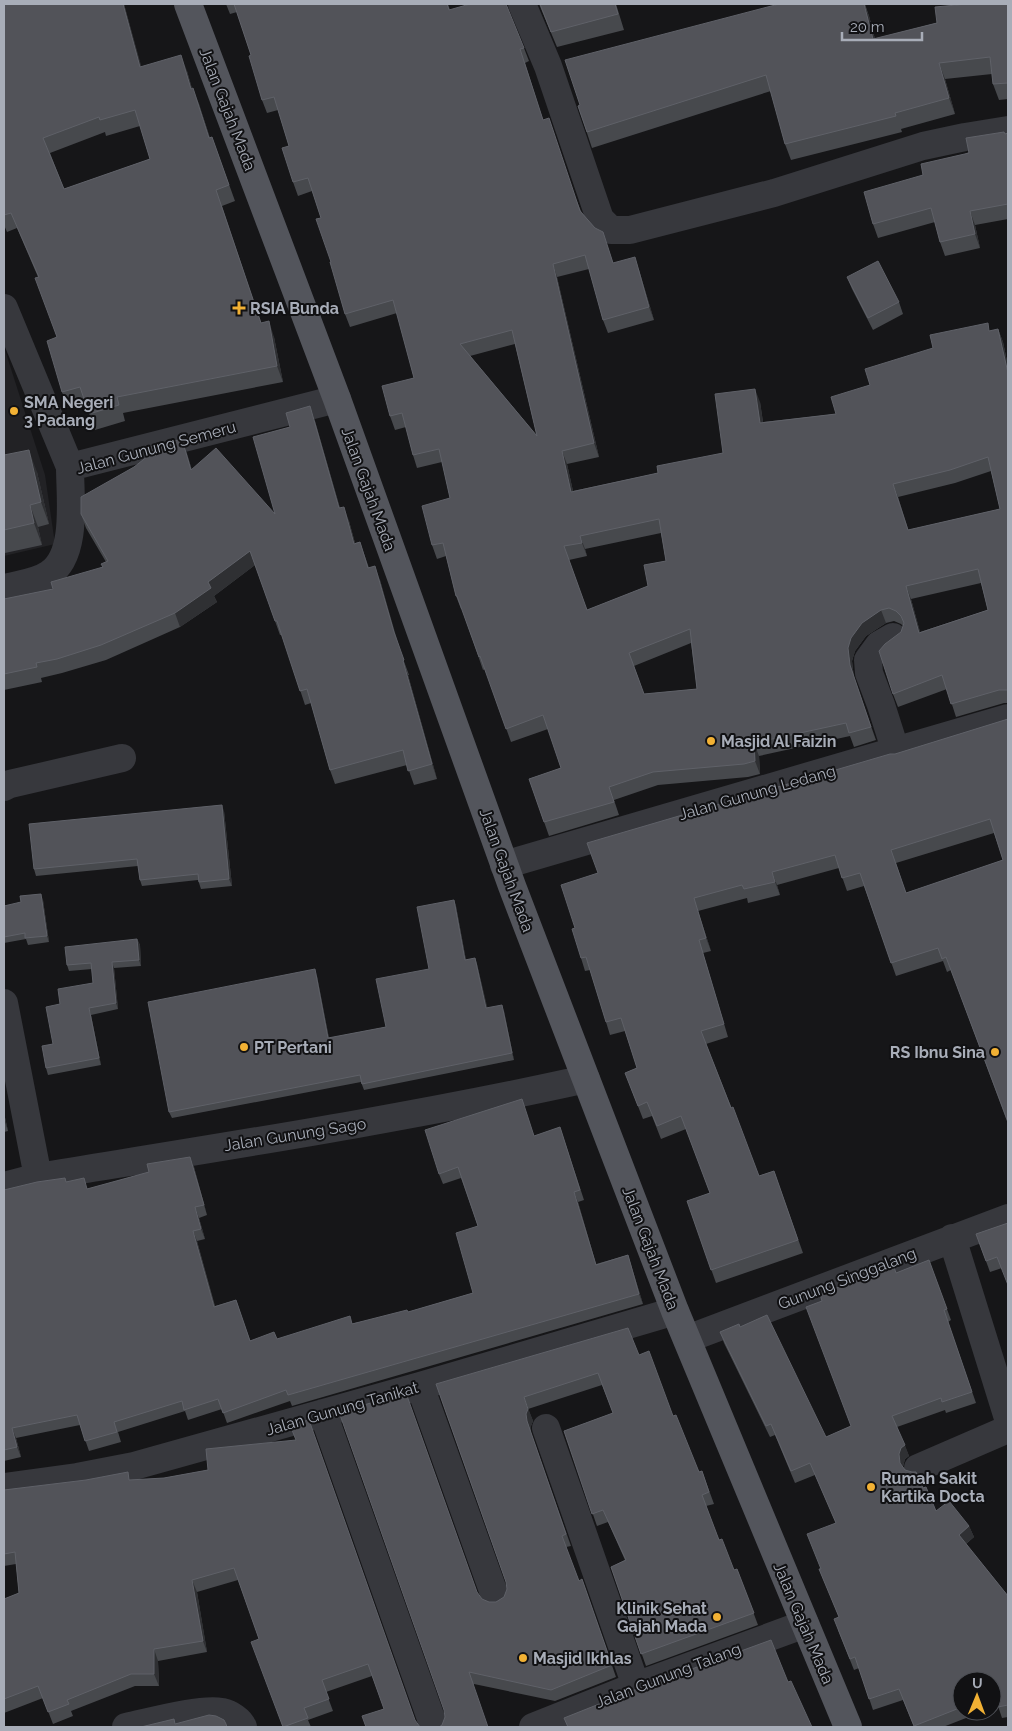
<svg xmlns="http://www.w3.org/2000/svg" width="1012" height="1731" viewBox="0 0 1012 1731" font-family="Raleway,sans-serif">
<rect width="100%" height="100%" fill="#161618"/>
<path fill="#222225" d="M4,347l41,128 10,69 -51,12z"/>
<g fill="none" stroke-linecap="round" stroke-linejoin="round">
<path stroke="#37383d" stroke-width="28" d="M522,4l26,62 52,153 11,11h19l144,-37 149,-47 42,-9 43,-7
M4,308l66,159
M4,588c15,-4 32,-5 45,-14 29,-19 21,-76 21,-107l267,-68
M893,637l-14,8 -11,15 1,13 12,32 15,47
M4,787l6,-3 112,-26
M504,865l504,-147
M4,1003l34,174
M4,1186l34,-9c183,-30 367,-58 548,-98
M952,1238l56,180
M687,1339l321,-121
M420,1386l76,213
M323,1413l111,314
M546,1428l90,258
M918,1468l90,-39
M4,1487l73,-10 57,-11 286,-80 255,-75
M126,1727c24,-5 73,-19 96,-15 9,2 18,8 21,15
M533,1727l103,-41 169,-62"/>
<path stroke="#53555c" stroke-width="28" d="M188,4l149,395 175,487 74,193 89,232 173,416"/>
</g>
<path fill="#47494d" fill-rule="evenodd" d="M4,4h120l17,63 46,4 5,18 7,15 11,34 2,-1 23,64 -13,5 39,117 13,14 9,45 -160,31 2,8 -30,9 -9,-28 -18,6 -6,-16 -5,-54 -19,-61 -21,-49 -10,4 -3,-7zM140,126l10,33 -86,30 -14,-36 55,-21 1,4z
M226,4h222l2,6 74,38 5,13 -4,2 18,57 38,91 26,34 6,18 26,7 15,50 -46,13 -5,-13 -14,-51 -32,8 42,180 -32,7 6,27 85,-18 65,-20 37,-51 3,20 73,-8 34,-29 120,-54 8,-2 5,13 5,24v337h-4l-48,14 -9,-28 -49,18 -5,-13 8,-62 2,-6 -2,-2 -7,-3 -8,2 -20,13 -11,15 -3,10 2,17 22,62 -22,7 -4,-11 -91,20 1,18 -12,3 -90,8 -44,15 5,15 -70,21 -20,-57 32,-11 -13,-39 -37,13 -26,-73 -2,1 -21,-61h-1l-5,-13 -10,-40 -9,3 -5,-14 18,-47 -8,-36 -25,6 -4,-13 -7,-28 -11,3 -5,-14 24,-38 -17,-65 -47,14 -5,-13 -14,-52 -10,-44 -9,-27 -14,5 -5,-14 -4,-36 -11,-36 -11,3 -5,-13 -11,-45 -14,-43 -7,2zM515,344l22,92 -67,-80zM991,471l9,38 -92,21 -10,-33 57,-14zM661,533l5,28 -18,25 -61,24 -18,-50 18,-4 -2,-7zM981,583l7,27 -68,22 -9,-33zM691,643l6,46 -53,5 -10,-28z
M539,4h77l8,26 -67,17z
M779,4h86l4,12 6,23 133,-35v95l-9,1 -6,-16 -1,-10 -47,5 10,35 -54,15 1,3 -111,28 -6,-16 -14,-53 -179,57 -14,-42z
M1008,133v86l-33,6 5,23 -35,8 -5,-14 -5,-20 -57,16 -5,-14 50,-49 82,-41z
M847,277l52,25 4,12 -30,16 -21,-41z
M315,421l25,87 9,13 6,22 5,-1 9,26 11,12 18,65 11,30h-1l29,104 -23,6 -7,-20 -72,19 -5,-14 -19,-67 -6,2 -23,-70h-2l-25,-70 -41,31 3,6 -37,25 -74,33 -44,13 -21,5 1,4 -38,8v-91l49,-10 49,-22 4,-5 -20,-34 -5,-14 101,-75 10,31 83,44z
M4,455l33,17 12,52 -11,3 4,18 -37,8 -1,-2z
M1008,719v405l-57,-154 -4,2 -4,-11 -47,15 -32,-90 -17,5 -8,-23 -62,17 3,10 -32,8 -1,-5 -49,13 13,40 -8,2 25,84 -22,7 53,132 15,-5 29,82 -87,30 -29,-82 23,-8 -24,-64 -25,10 -9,-23 -9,3 -18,-46 12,-5 -12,-37 -15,4 -20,-65 -5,1 -4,-13 -6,-30 23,-55 297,-119zM994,833l9,27 -97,33 -10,-30z
M224,811l8,75 -31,3 -3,-9 -56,6 -2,-6 -2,-14 -102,10 -2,-7z
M43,900l6,42 -21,3 -2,-6 -22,4v-37z
M454,900l2,6 10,54 9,-2 2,6 10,44 17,3 10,49 -150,30 -3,-8 -189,36 -3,-6 148,-136 12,62 57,-11 43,-58z
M137,939l3,6 1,21 -27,2 4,41 -27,6 10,50 -53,10 -2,-7 7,-24 7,-40 33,-21 -1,-14 -23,2 -2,-6z
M4,1113l4,18 -4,1z
M560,1127l24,73 -6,2 18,62 32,-9 15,49 -351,102 -2,-5 -63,22 -5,-14 -34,11 -3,-9 -67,21 3,10 -32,9 -9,-26 -64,13 5,19 -17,4v-271l62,-8 22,7 61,-17 41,-15 4,10 13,48 -8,3 6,21 -8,2 18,65 21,-6 14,40 27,-1 131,-27 65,-19 5,-67 -17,-48 -18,6 -4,-10 96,-38z
M1008,1223l-6,45 -12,4 -14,-38z
M929,1260l22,60 -3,2 28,81 -30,10 -1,-3 -48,17 12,29 -4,3 -2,8 20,21 13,23 33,15 5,11 -8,7 42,52v121l-6,1 -4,-12 -6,2v-27h-30v30h22l-41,16h-29l-11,-27 -30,10 -14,-42 -5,2 -16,-40 1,-13 -20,-48h1l16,-46 -21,-48 -20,8 -20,-48 -5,2 -46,-94 -4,-11 20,-5 86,110 25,-11 45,-153z
M639,1355l34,61 26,56 3,-1 12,33 -8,2 13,34 15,30 3,-1 21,56 -112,41 -35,-99 14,-7 -17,-38 -11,4 -33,-95 49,-18 -11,-28 -74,24 5,12 -2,5v7l40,113 -5,1 13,34 3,-2 34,98 -61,24 -81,-17 -32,41 3,-8 32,-124 5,6 7,3h7l8,-5 3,-8 -1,-7 -70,-198z
M296,1440l88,269 -12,-33 -46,16 7,19 -25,9 3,7h-28l-24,-88 -21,-59 -41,12 10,60 -49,9 1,25h-24l-64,25 2,5 -20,8 -10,-26 -39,15v-114l15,-6 -3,-29 -12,2v-76l160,-12 44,-8z"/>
<path fill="#2f3033" d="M123,4h1l22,79 -6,-16z
M864,4l5,12 10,39 -6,-16z
M181,55l6,16 10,34 -6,-16z
M939,63l6,16 10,35 -6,-16z
M193,88l6,16 16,50 -6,-16z
M970,211l5,14 5,23 -5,-14z
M635,257l4,13 15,50 -5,-13z
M553,264l4,13 42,180 -5,-14z
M269,321l5,16 9,45 -6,-16z
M998,329l5,13 5,24v7z
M755,389l5,13 5,34 -5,-13z
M310,406l5,15 29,102 -5,-15z
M182,439l5,14 9,31 -5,-14z
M29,450l8,22 12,52 -8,-22z
M562,451l5,13 9,41 -5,-13z
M893,484l5,13 15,47 -5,-14z
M30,505l8,22 4,18 -8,-22z
M344,507l5,14 10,37 -5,-14z
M580,536l5,13 2,7 -5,-13z
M250,551l5,14 -41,31 3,6 -37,25 -5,-14 33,-31z
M375,566l5,14 19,66 -5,-14z
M906,586l5,13 13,47 -5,-13z
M881,610l5,13 -20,13 -11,15 -3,10 2,17 22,62 -26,-75 -2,-17 3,-10 11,-15z
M403,661l5,14 29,104 -5,-15z
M754,743l5,13 1,18 -5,-13z
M222,805l2,6 8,75 -3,-7z
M772,872l5,13 3,10 -5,-13z
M41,894l2,6 6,42 -2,-6z
M694,898l4,13 13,40 -5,-13z
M454,900l2,6 11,60 -2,-6z
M137,939l3,6 1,21 -2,-6z
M475,958l2,6 12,50 -3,-6z
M112,962l2,6 4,41 -2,-6z
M315,969l2,7 13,68 -2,-6z
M502,1005l2,6 10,49 -2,-7z
M89,1008l2,7 10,50 -2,-7z
M4,1113l4,18 -4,-12z
M190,1157l4,10 13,48 -3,-10z
M574,1192l4,10 21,73 -3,-10z
M195,1207l4,11 6,21 -4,-10z
M193,1231l4,10 20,76 -3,-10z
M628,1255l3,10 12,39 -4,-10z
M524,1397l9,24 -2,5v7l40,113 -44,-125z
M12,1428l4,10 5,19 -4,-10z
M905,1445l4,11 -4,3 -2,7 1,9 -4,-12 -1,-9 2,-6z
M969,1526l5,11 -11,9 -4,-11z
M192,1580l5,12 10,60 -4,-11z
M154,1649l4,12 1,25 -5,-12z"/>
<path fill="#525359" stroke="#5f6168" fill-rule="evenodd" d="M4,4h119l17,63 41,-12 10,34 2,-1 16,50 3,-1 17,48 -13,5 45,133 8,-2 8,45 -160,31 2,8 -30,9 -9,-27 -18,5 -15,-51 10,-4 -22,-59 4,-1 -28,-64 -7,2zM135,110l15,49 -86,30 -21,-51 56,-21 1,3z
M234,4h213l2,6 21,-6h36l18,44 -4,1 23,71 6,-2 31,93 15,17 8,4 10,31 22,-6 14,50 -46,13 -18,-65 -32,9 41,179 -32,8 9,41 87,-19 -1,-7 66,-13 -8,-59 40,-5 5,34 76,-9 -5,-17 39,-12 -5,-16 68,-21 -3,-13 58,-12 1,8 9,-2 10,44v317h-9l-48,14 -9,-29 -49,19 -14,-43 6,-7 16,-12 3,-9 -3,-7 -5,-5 -7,-3 -8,2 -19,13 -11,15 -3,10 2,17 21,62 -22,6 -3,-10 -92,20 1,18 -11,3 -91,8 -44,15 5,15 -70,20 -15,-43 32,-11 -18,-53 -37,14 -26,-73 -1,1 -22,-61h-1l-13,-53 -11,2 -10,-39 28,-8 -11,-49 -26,6 -11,-42 -12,3 -8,-30 32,-8 -21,-78 -48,14 -15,-52h1l-15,-43 5,-1 -13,-40 -15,4 -11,-34 7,-2 -15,-49 -12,3 -13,-44 2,-1zM512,330l25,106 -77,-92zM988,457l12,52 -92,21 -15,-46 57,-14zM659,519l7,42 -22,4 4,21 -61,24 -23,-64 18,-3 -2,-7zM978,569l10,41 -69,23 -13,-47zM690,629l7,60 -53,5 -15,-41z
M540,4h75l3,10 -67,18z
M779,4h85l9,35 64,-16 -2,-16 32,-3h41v79l-15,1 -3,-27 -51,6 10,35 -54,15 1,3 -111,28 -19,-69 -179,57 -9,-26 2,-1 -15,-45z
M1004,132l1,2 3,-1v71l-38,7 5,23 -35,8 -9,-34 -58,16 -9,-32 59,-17 -2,-11 48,-11 -3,-15z
M878,261l21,41 -31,16 -21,-41z
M310,406l29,102 5,-1 10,37 6,-2 8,26 7,-2 19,66 10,28 -1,1 29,103 -24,7 -5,-21 -73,20 -23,-81 -7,2 -23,-70h-2l-25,-70 -42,31 3,6 -36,25 -74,32 -44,14 -21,4 1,4 -33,7v-75l49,-10 -2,-7 52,-15 -2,-3 7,-3 -27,-47v-17l53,-30 14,-11 -3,-8 37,-9 9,31 25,-22 59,66 -22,-77 37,-10 -4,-14z
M29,450l12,52 -11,3 4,18 -30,7v-75z
M1008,719v403l-62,-165 -4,2 -4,-11 -47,15 -31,-90 -18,5 -7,-23 -63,17 3,10 -31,7 -2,-4 -48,13 12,40 -7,2 25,84 -23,7 30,77 2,-1 26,69 15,-5 24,69 -87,30 -24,-69 23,-8 -29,-77 -24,10 -10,-24 -9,4 -13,-33 12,-5 -16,-50 -15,4 -20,-65 -5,1 -9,-29 3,-1 -14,-43 37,-12 -11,-30 303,-89h5zM990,819l13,41 -97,33 -15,-43z
M222,805l7,74 -30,3 -1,-8 -58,6 -3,-21 -103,10 -5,-45z
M41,894l6,42 -22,2v-5l-21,4v-31l17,-4 -1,-6z
M454,900l11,60 10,-2 11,50 16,-3 10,48 -150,31 -2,-9 -191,37 -21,-110 167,-33 13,69 58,-11 -10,-48 53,-10 -12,-62z
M137,939l2,21 -27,2 4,41 -27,5 10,50 -53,10 -4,-22 11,-2 -7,-37 14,-3 -2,-15 35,-6 -2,-20 -24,2 -2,-18z
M522,1099l12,37 26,-9 20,63 -6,2 22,73 32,-10 11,39 -351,101 -2,-5 -63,23 -5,-14 -34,11 -2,-9 -68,21 3,10 -32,9 -8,-26 -65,13 5,19 -13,3v-260l33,-8 28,-4 1,4 18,-4 3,11 62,-17 -2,-8 43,-7 14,48 -9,2 6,22 -8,2 21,76 22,-7 14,41 24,-9 3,7 73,-23 2,8 55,-14 1,2 65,-19 -17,-60 22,-7 -20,-59 -19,7 -14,-44z
M1008,1223v62l-11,-28 -11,4 -10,-27z
M929,1260l18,49 -3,1 28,82 -30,10 -1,-4 -49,18 13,29 -4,3 -2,6 1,9 5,7 7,2h4l7,16 3,-1 10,24 13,-10 20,25 -10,9 49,61v109l-10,2 -3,-13 -3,1v-14h-30v26l-48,19 -15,-37 -30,10 -14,-42 -5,2 -16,-40 5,-2 -20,-48h2l-14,-35 29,-11 -26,-60 -19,8 -20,-47 -5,2 -46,-94 19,-8 1,3 27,-12 59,122 25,-11 -45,-119 16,-6 -2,-7 74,-27 2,6z
M628,1328l11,27 10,-4 24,65 3,-1 23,57 3,-1 7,21 -7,3 17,45 3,-1 12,31 3,-1 17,44 -113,41 -30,-87 15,-7 -23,-50 -11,4 -28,-83 49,-18 -15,-40 -74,24 4,12 -2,5 1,7 39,113 -4,2 17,45 3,-2 30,86 -61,25 -82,-18 19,55h-49l3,-2 3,-8 -1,-7 -105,-298 67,-19 71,199 5,7 7,3h7l8,-5 3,-8 -1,-7 -70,-198z
M309,1420l106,300 5,7h-54l-4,-11 22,-7 -16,-45 -46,16 7,19 -25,9 4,10 -25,9 -32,-85 8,-3 -25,-71 -42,12 11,61 -49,8v25h-23l-64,26 2,4 -21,8 -10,-26 -34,13v-100l15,-6 -4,-41 -11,2v-64l82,-10 42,-8 1,8 35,-2 44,-8 -2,-21 90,-9 -4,-10 7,-3 -2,-4z
M771,1640l17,42 3,-1 21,46h-244l-4,-9 73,-29z
M209,1715l7,1 8,4 2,4 1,3h-86l33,-8 1,5z"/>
<g fill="#f2b134" stroke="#111113" stroke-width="2">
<path d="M236.5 300.5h5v5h5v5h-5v5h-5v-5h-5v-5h5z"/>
<circle cx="14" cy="411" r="5"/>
<circle cx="711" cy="741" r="5"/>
<circle cx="244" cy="1047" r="5"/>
<circle cx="995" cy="1052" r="5"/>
<circle cx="871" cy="1487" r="5"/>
<circle cx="717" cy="1617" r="5"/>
<circle cx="523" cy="1658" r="5"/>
</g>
<g text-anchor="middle" stroke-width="4" stroke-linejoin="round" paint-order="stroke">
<g font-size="16" fill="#a8adb8" stroke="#111113">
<text transform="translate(228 109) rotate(69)" y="6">Jalan Gajah Mada</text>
<text transform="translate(156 447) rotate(-15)" y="6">Jalan Gunung Semeru</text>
<text transform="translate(369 489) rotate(70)" y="6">Jalan Gajah Mada</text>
<text transform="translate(757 792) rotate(-16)" y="6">Jalan Gunung Ledang</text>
<text transform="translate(507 870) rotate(70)" y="6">Jalan Gajah Mada</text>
<text transform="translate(295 1134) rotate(-9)" y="6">Jalan Gunung Sago</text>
<text transform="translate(651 1248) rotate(69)" y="6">Jalan Gajah Mada</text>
<text transform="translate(847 1278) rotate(-21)" y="6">Gunung Singgalang</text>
<text transform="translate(342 1408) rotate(-16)" y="6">Jalan Gunung Tanikat</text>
<text transform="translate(804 1623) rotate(67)" y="6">Jalan Gajah Mada</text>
<text transform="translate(668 1675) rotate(-21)" y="6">Jalan Gunung Talang</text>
</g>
<g font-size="16" font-weight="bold" fill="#a8adb8" stroke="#111113" text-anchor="start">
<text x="250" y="314">RSIA Bunda</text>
<text x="24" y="408">SMA Negeri<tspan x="24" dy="18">3 Padang</tspan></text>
<text x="721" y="747">Masjid Al Faizin</text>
<text x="254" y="1053">PT Pertani</text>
<text x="985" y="1058" text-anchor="end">RS Ibnu Sina</text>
<text x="881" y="1484">Rumah Sakit<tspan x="881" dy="18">Kartika Docta</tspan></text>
<text x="707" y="1614" text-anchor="end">Klinik Sehat<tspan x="707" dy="18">Gajah Mada</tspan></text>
<text x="533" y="1664">Masjid Ikhlas</text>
</g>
</g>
<rect width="1012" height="1731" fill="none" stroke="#a8adb8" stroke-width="10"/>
<g transform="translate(977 1696) rotate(1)"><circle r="24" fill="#111113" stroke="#4d4f55"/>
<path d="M0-4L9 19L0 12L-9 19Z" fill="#f2b134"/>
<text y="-8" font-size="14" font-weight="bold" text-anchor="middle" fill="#a8adb8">U</text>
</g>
<path d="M842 32v8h80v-8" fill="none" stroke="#a8adb8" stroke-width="2.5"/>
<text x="850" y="32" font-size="15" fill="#a8adb8" stroke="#111113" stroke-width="4" paint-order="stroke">20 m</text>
</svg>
